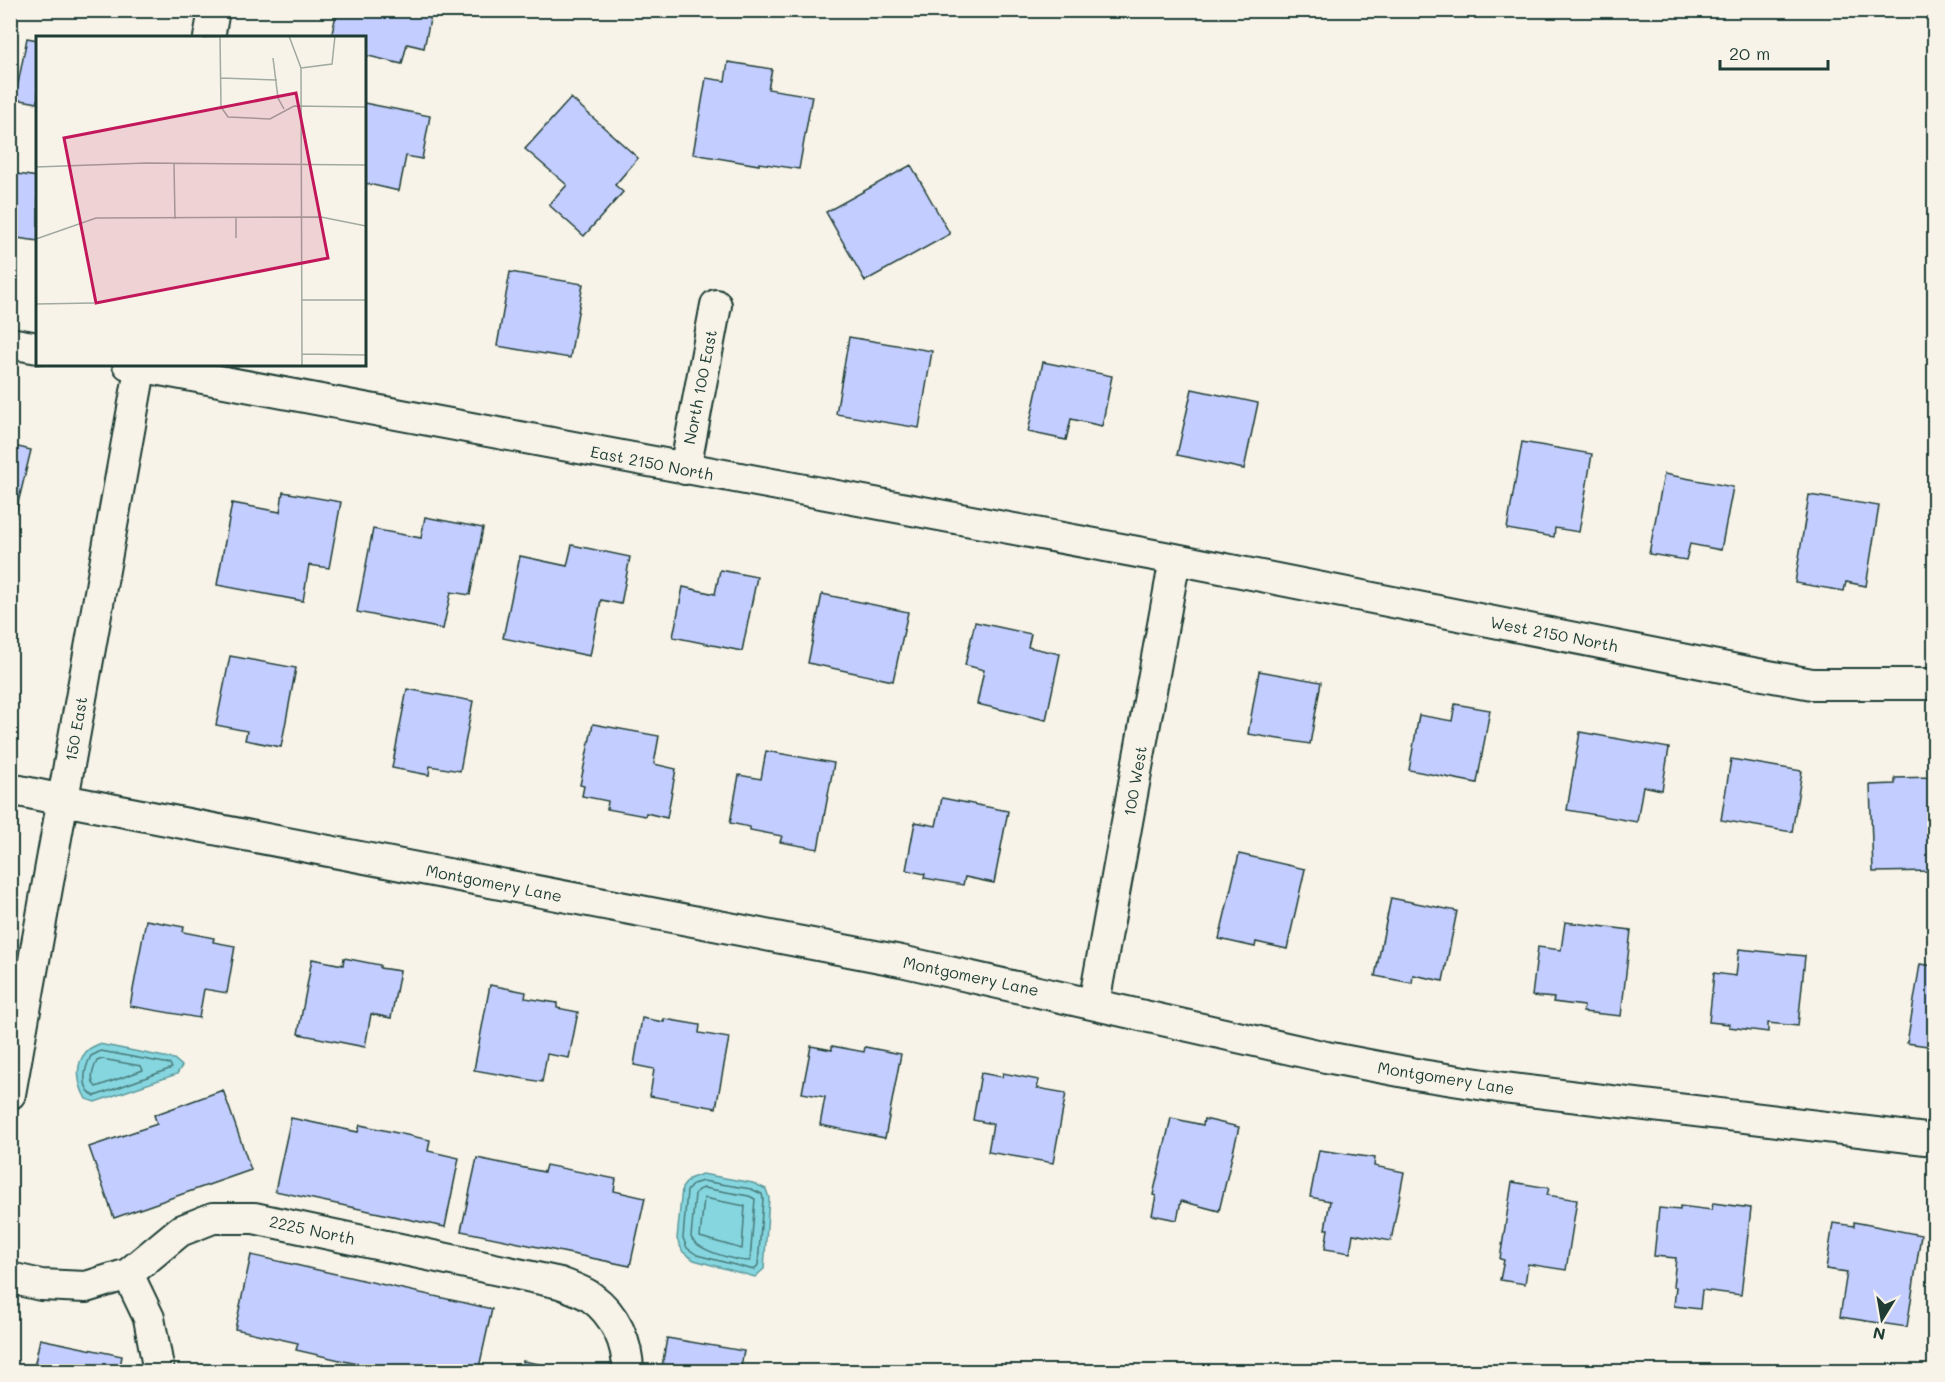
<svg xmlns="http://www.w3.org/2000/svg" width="1945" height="1382" viewBox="0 0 1945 1382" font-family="Mali,sans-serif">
<rect width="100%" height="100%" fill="#f7f3e8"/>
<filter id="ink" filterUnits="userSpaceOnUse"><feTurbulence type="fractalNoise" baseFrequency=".0167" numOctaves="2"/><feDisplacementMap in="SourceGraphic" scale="12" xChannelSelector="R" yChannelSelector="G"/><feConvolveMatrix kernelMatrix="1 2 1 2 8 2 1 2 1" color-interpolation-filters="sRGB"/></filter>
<g filter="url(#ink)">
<path fill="#86d6e0" stroke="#5d999b" stroke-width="1.5" d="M99,1044l75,15 8,7 -5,8 -82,28 -9,-3c-8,-14 -12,-34 0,-47 3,-4 9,-6 13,-8z
M702,1174l51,9 13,6 3,9 -5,71 -9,8 -61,-17 -11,-8 -6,-13 5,-51 7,-9z"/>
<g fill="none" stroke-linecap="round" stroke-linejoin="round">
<path stroke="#487a79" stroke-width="1.5" d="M101,1051l69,13 2,4 -77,28c-16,-7 -10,-29 -4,-40z
M102,1059l39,7 2,4 -47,17c-7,-7 -3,-18 1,-26z
M703,1181l48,8 11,5 1,5 -5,66 -4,5 -57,-15 -10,-7 -4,-10 4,-47 6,-7z
M704,1188l45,8 6,3 -5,62c-15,0 -54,-11 -59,-24l4,-43 3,-4z
M704,1198l41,8 -3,43 -42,-12z"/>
</g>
<path fill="#c3cdff" stroke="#1f3d34" stroke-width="1.5" d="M337,10h95l-8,38 -17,-4 -5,20 -38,-9v-17h-33z
M27,38l11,2v63l-23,-4z
M728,62l44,7 -4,20 44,7 -13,73 -40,-6v2l-66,-11 13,-76 19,3z
M571,98l67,60 -23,27 8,7 -39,44 -35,-31 18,-20 -42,-36z
M364,103l66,13 -8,43 -16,-3 -7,35 -35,-8z
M911,165l39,69 -85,47 -39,-69z
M10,173l28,4v64l-28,-4z
M510,272l73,12 -13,74 -73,-12z
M849,337l83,14 -13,77 -83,-14z
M1043,362l69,14 -10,50 -31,-7 -5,21 -38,-8z
M1192,389l66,14 -14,66 -67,-14z
M1522,442l70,12 -13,78 -24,-4 -1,9 -47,-8z
M10,445l21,5 -18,74 -3,-1z
M1664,474l69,13 -12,63 -31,-6 -4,16 -37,-6z
M283,492l58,10 -12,66 -20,-3 -6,36 -86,-16 15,-82 48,9z
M1809,495l70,11 -13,80 -20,-4 -2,9 -49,-8z
M425,517l58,11 -13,67 -19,-3 -8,37 -86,-17 16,-83 48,9z
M572,545l58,12 -9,47 -20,-4 -11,56 -87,-18 17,-82 47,10z
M720,570l37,7 -15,74 -69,-14 10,-50 32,7z
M822,594l86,18 -15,69 -85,-18z
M975,622l56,12 -3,13 32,7 -14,66 -69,-16 7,-34 -19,-5z
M230,656l66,12 -15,79 -36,-7 2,-9 -31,-6z
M1259,671l62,11 -11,62 -62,-10z
M407,689l66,12 -13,70 -30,-5 -1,9 -37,-7z
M1455,704l35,6 -13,73 -68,-13 10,-55 33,6z
M593,724l66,12 -5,28 22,5 -9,49 -21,-5 -1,3 -38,-7 1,-8 -26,-5 2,-10 -4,-1z
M1580,732l89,16 -7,42 -19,-4 -6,36 -70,-12z
M766,751l68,12 -16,86 -38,-7 2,-6 -32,-6v-3l-20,-4 9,-48 22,4z
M1731,759l71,12 -10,61 -71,-12z
M1932,777l1,18h1v76l-61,1 -3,-87 25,-1v-6z
M942,798l66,13 -14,72 -29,-6 -2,8 -39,-7 1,-4 -19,-4 9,-48 21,4z
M1239,854l66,15 -18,80 -31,-7 -1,5 -36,-8z
M1391,898l66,13 -14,70 -30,-6 -1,8 -37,-7z
M146,920l38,7 -1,5 31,6 -1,4 22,4 -8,47 -23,-4 -5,29 -69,-12z
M1565,922l66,8 -10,86 -38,-4 1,-6 -31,-4 1,-4 -22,-2 6,-49 23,3z
M1739,949l66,7 -7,70 -30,-3v9l-39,-5v-3l-20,-2 5,-49 22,3z
M344,958l36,7v3l20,3 -9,47 -20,-4 -6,33 -67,-13 14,-75 31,6z
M1920,964l14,2v81l-27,-4z
M490,985l36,7 -1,6 32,5v5l21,4 -9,46 -22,-4 -5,28 -68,-12z
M642,1018l22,4v-3l36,6 -1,8 30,5 -13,70 -66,-12 4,-27 -20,-4z
M811,1046l21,4v-4l32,6 1,-5 36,7 -16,84 -65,-13 5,-28 -23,-4z
M981,1073l21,4 1,-4 36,7 -2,8 29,5 -13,70 -65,-11 5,-28 -20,-4z
M223,1090l28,80 -137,48 -25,-71 68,-23 -3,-9z
M291,1118l67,14 2,-7 70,15 -2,11 31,7 -14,69 -170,-36z
M1171,1118l32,7 1,-6 35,8 -20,84 -38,-10 -4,19 -25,-5 4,-19 -3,-1z
M1319,1150l56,8 -1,8 30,6 -13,69 -38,-7 -3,19 -25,-4 3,-20h-3l5,-28 -20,-4z
M477,1158l67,14 2,-7 70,14 -2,12 31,7 -15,68 -169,-35z
M1512,1182l37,6 -2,7 30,5 -11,70 -38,-6 -3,20 -25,-4 4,-20 -4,-1z
M1713,1203l38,5 -10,87 -39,-5 -2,19 -26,-3 2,-19h-3l3,-29 -22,-2 5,-48 21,2v-4l32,4z
M1854,1222l67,13 -14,92 -67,-10 7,-45 -21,-3 7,-46 21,3z
M251,1255l241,54 -14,63h-62l-10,-3 -1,3h-13l-96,-22 2,-7 -63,-14z
M667,1338l77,13 -4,21h-79z
M40,1339l82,17 -3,16h-86z
M523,1361l59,11h-61z"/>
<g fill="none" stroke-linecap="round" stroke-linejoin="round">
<g stroke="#1f3d34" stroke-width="34">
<path id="street" d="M209,38l5,-28
M10,343l28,5
M128,364l1047,195 572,113 65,12h122
M685,469l31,-164
M10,789l53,11 838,161 425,96 95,18 83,13 430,52
M1094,1003l81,-444
M10,1094l131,-730
M128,1274l21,44 10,54
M10,1278l31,7 45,2 42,-13 52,-43 33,-13h41l306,65c10,4 22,8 31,14 24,17 37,46 37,75"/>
</g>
<use href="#street" stroke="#f7f3e8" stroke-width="30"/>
</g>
</g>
<g text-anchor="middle" stroke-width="5" stroke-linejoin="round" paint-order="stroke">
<g font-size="16" fill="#1f3d34" stroke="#f7f3e8">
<text transform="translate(700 387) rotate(-79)" y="6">North 100 East</text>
<text transform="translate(652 463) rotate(11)" y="6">East 2150 North</text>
<text transform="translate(1554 634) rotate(11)" y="6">West 2150 North</text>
<text transform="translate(76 729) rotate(-80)" y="6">150 East</text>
<text transform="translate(1135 781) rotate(-80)" y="6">100 West</text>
<text transform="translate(494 883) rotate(11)" y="6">Montgomery Lane</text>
<text transform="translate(971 976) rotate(12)" y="6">Montgomery Lane</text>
<text transform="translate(1446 1078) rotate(9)" y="6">Montgomery Lane</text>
<text transform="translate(312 1230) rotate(12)" y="6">2225 North</text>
</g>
</g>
<g transform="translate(36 36)">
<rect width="330" height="330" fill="#f7f3e8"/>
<path fill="none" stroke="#a1aaa0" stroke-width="1.5" d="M253,0l12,32 1,298M166,1l39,-1M184,1l1,70 7,10 42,2 24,-13 72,1M237,22l5,40 6,11M265,32l31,-4 3,-28M185,42l56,2M138,128l1,55M0,131l110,-4 220,2M200,182v20M0,203l60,-21 225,-1 45,9M266,264h64M0,268l58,-1M266,318l64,1"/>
<path fill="#c2185b" fill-opacity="0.15" stroke="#c2185b" stroke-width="3" d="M260,57l32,165 -232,45 -32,-165z"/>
<rect width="330" height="330" fill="none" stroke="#1f3d34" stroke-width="3"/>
</g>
<rect width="1945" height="1382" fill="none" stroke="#f7f3e8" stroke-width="36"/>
<rect x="18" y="18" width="1909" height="1346" fill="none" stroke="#1f3d34" stroke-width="2" filter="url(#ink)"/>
<g transform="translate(1882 1319) rotate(191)" stroke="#f7f3e8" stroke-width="4.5" paint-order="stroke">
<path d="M0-4.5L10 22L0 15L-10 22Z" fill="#1f3d34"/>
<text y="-9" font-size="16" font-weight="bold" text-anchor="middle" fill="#1f3d34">N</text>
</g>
<path d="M1720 60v9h108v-9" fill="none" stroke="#1f3d34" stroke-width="3"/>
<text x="1729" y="60" font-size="18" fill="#1f3d34" stroke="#f7f3e8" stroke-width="4.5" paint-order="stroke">20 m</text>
</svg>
